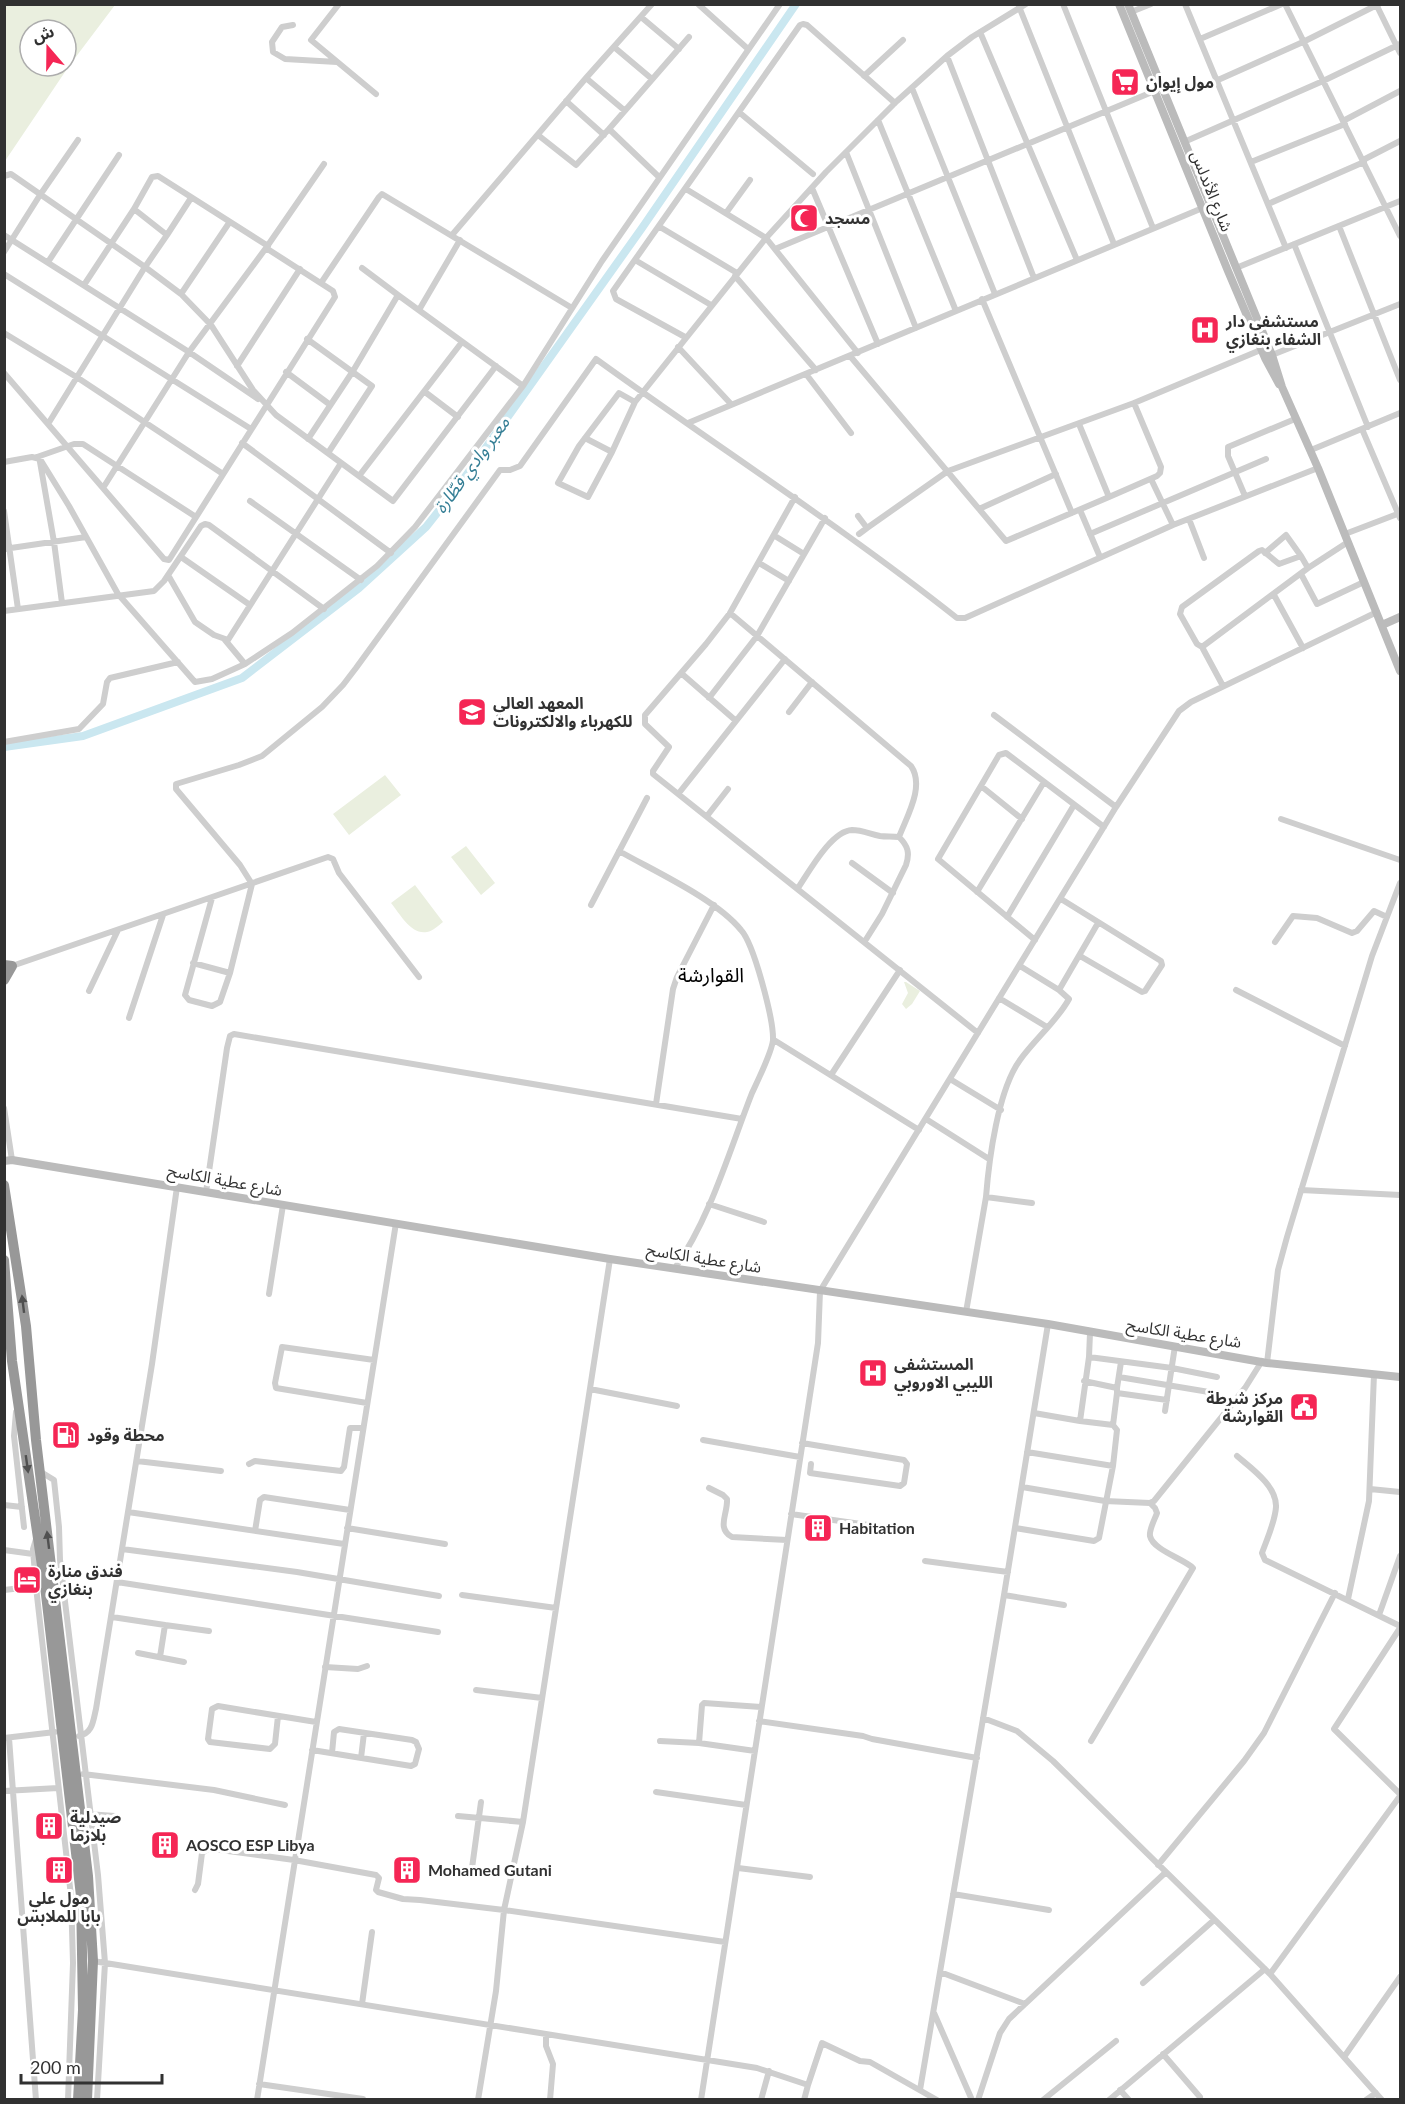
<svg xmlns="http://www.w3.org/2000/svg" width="1405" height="2104" viewBox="0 0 1405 2104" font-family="Lato,'Noto Sans Arabic',sans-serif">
<rect width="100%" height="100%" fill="#fff"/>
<path fill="#eaefdf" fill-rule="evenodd" d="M5,4l110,1 -46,61 -64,95zM30,30h36v36h-36z
M385,775l16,20 -52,40 -16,-21z
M466,846l29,37 -14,12 -30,-38z
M415,885l28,37c-4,3 -10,9 -16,10 -16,3 -27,-18 -36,-29z
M904,982h2l14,9 -8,13 -6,5 -4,-5 6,-11z"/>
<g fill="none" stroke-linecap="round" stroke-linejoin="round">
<path stroke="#cae7f0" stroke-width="8" d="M4,747l79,-11 159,-58 117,-90 67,-61 34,-43 182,-256 154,-224"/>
<path stroke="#cecece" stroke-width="6" d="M339,4l-28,36 65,54
M698,4l50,45
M1018,4l96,240
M1063,4l90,224
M1185,4l101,244
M1285,4l115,232
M1376,4l24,49
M1131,12l20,-8
M641,17l38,32
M293,25l-11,2 -10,15 1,10 12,7 52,3
M980,32l97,228
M1200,39l82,-35
M614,47l38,32
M947,56l87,222
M864,76l39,-36
M586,78l38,32
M1218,80l85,-38 76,-38
M912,88l83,206
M566,101l38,34
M740,113l73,61
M878,120l78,191
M1343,121l57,-30
M538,135l38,30 33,-36
M1184,142l139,-61 77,-37
M846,152l70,176
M1363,160l37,-19
M1251,162l94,-38
M4,176l7,-2 134,93 -97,157
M659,177l-50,-48 80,-92
M812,188l66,156
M686,189l80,49 92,115
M1268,204l96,-42
M726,213l24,-33
M1339,226l61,154
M660,227l77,46
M4,235l185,117 69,47
M167,235l24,-37
M452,235l134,-157 66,-74
M1294,244l74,183
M268,246l-110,-70 -6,1 -18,32 33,26 -22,32 36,27 30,31 42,65 23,25 117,86 103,-135
M775,249l382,-159
M4,252l36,-57 38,-55
M635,260l76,45
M48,262l71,-107
M362,268l36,27
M1236,268l164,-67
M4,274l247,155
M735,276l81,94
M321,283l58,-86 3,-3 190,114
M84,285l50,-76
M181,294l48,-71
M982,299l90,214
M419,310l41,-70
M4,333l74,45 145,96
M685,337l-69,-38 -3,-8 187,-266 3,-1 4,1 88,78
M307,339l65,47 -44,67
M678,347l53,57
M1272,355l128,-51
M850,356l156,185 103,-44 -30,-73
M237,366l63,-97
M286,372l43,32
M4,373l160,186 5,1 166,-263 -2,-6 -67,-43
M806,374l45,59
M425,392l33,25
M635,402l-16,-9 -40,53 -21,37 30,14 24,-45 23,-50 131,-164 60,-66 71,-71 50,-45 25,-19 54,-33
M688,423l517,-216
M1362,429l38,89
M585,438l27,14
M308,439l45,-68 45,-76 125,91
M242,443l149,110
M1311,450l89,-37
M37,457l37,-13h9l113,73
M4,462l28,-5 8,2 29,47 49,88 77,88 17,-3 33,-15 47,-31 85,-67 38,-39 108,-141 79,-125 178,-257
M40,462l14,80 8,61
M359,476l103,-134
M1151,479l22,46
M103,488l86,-136 77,-104 58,-84
M1245,496l-17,-40v-9l67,-28
M795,497l-65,116 -24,31 -61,71v9l24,23 -16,24v3l325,259
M1109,497l48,-21 3,-3 1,-6 -27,-64
M250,501l111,79
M979,509l77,-35
M1080,510l20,47
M4,511l14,98
M858,516l9,12 81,-57 186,-68 129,-54
M1189,519l15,39
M859,534l8,-6
M1090,534l176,-75
M1345,534l55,-21
M775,536l29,18
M4,549l82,-12
M1265,553l21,-18 15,21
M181,557l69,48
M759,563l30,18
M1308,568l-7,-12 -22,8 -17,-14 -3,1 -77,56 -2,7 17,30 5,3 106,-79 40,-26
M1301,574l16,30 47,-22
M168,575l27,47 19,13 14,5 113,-177
M1274,595l29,53
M4,611l150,-20 10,-10 37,-55 4,-2 4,1 115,84
M730,613l181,153c14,20 -4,50 -12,71
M225,640l20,24
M1202,647l21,39
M681,673l54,47
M709,698l48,-62 68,-118
M789,712l23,-30
M994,715l122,92
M4,742l75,-13 24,-25 4,-22 3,-4 68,-16
M981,786l41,33
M679,793l106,-134
M707,816l21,-27
M1281,819l119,41
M619,851c35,20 97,48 122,79 13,14 32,88 32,108 1,10 -16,44 -21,55 -22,56 -42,126 -77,175
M852,863l41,30
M798,888c11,-16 33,-57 54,-58 10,0 18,4 28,6 6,1 12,0 19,1 9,9 11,16 7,28l-24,49 -17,27
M977,892l67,-110
M212,898l-27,97 4,5 23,6 8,-4 10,-29 22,-89 -12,-19 -64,-76v-5l63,-19 23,-9 60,-49 21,-22 13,-17 144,-198h10l10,-4 76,-107c120,87 245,167 361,259h8l208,-93 145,-57
M1061,899l100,62 1,4 -17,26 -3,1 -62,-36
M591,905l56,-107
M1007,917l67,-112
M1035,940l-97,-81 61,-104 7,-2 98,74
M1275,942l18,-26 24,2 35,15 5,-2 17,-20 13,6
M193,963l37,10
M12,966l316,-109 5,2 6,14 80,104
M1059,990l39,-67
M1236,990l109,56
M89,991l29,-61
M999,998l48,29
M129,1018l34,-103
M774,1040l145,90
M831,1075l69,-105
M950,1079l51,31
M656,1104l17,-115 4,-12 37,-72
M4,1108l8,52
M926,1119l63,40
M1301,1190l99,5
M206,1192l21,-144 3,-12 4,-2 508,85
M986,1197c3,-38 12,-107 34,-137 15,-21 37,-39 49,-61l-10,-9 -39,-24
M709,1204l55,18
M269,1294l14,-89
M966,1312l20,-115 46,6
M1089,1357l83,11 45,9
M1267,1363l11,-93 9,-33 85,-281 28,-73
M1119,1377l90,15
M1084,1381l33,7v5l50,7
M1117,1388l4,-26
M590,1389l87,17
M367,1403l-91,-15 -1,-5 7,-36 92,13
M1165,1411l10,-65
M16,1412l-2,24 10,91
M1034,1413l46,8 9,-64 1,-24
M1113,1425l4,-32
M703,1440l97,17
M802,1443l102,17 3,4 -3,19 -4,3 -90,-13 1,-9
M1027,1452l86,14
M1237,1456c14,12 40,30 39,51 -1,15 -9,32 -14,46l3,7 135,66
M137,1461l84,10
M249,1464l6,-3 86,10 3,-4 6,-39h13
M41,1472l13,8 5,47 1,33 38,315 7,88 -8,137
M1022,1487l83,14 45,2 5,5 2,5c-2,6 -8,16 -7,23 3,14 34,23 43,32l-102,173
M709,1488l14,7 4,4c1,15 -11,29 5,38l55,3
M1370,1489l30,3
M1150,1503l4,-2 91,-113 17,-27
M4,1505l18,2
M128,1512l216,32
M791,1514l91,13
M347,1528l98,16
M1015,1528l79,13 5,-3 14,-72 4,-36 -4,-5 -33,-4
M255,1531l5,-31 4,-3 86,13
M36,1539l-3,10 3,38 35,309 2,67 -5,137
M122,1549l175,23 142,24
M4,1550l29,4
M925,1561l83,11
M117,1582l321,50
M4,1590l35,-4
M462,1595l94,13
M1004,1595l60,10
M1348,1599l21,-98 5,-127
M1379,1615l21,-59
M112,1617l53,8 -5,32
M165,1625l44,6
M1400,1628l-66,101 66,65
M138,1653l46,9
M325,1667l33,2 9,-3
M476,1690l66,8
M278,1716l-3,28 -5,5 -60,-7 -2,-3 4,-30 6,-3 98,16
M983,1718l34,13 36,30 217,213 112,126
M759,1721l104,15 9,3 105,19
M79,1736c14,-3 14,-15 17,-27l56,-345 25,-177
M4,1738l51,-6
M9,1738l27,362
M660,1741l39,2 56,8
M699,1743l3,-38 2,-2 57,4
M312,1750l99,16 4,-2 4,-15 -3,-7 -4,-2 -73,-11 -5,3 -2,21
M361,1758l3,-25
M83,1774l131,16 71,15
M4,1791l54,-3
M656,1792l90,13
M87,1814l28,2
M458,1816l65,6
M1158,1865l86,-104 20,-28 71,-140
M472,1868l9,-66
M738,1868l72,9
M195,1890l3,-6 4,-31 6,-4h5l81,11 82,15 3,3 -3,12 2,2 25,7 17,1 84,10 221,32
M953,1894l96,16
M93,1961l664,107 51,17 14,-42 38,18 10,1 67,38
M940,1972l85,32
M1270,1974l130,-178
M1143,1983l71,-63
M362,2004l10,-72
M934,2013l38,87
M546,2034v12l7,18 -3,36
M1163,2054l37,43
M1344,2057l56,-80
M259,2084l104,15
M920,2090l84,-495 44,-271
M1120,2090l9,10
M257,2100l139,-877
M478,2100l18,-109 8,-81 19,-88 87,-563
M701,2100l117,-757 2,-52 296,-484 63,-96 12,-9 186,-90
M761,2100l8,-29
M804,2100l4,-15
M978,2100l22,-67 9,-14 157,-147
M1043,2100l73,-59
M1109,2100l156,-131
M1366,2100l10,-7"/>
<path stroke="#bbb" stroke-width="8" d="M1119,4l109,267 37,87 14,26
M1128,4l144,351 10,32 36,81 82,203
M1382,625l18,-8
M4,1161l8,-1 598,99 438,65 219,39 133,14"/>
<path stroke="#989898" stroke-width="10" d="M4,965l8,1 -8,14
M4,1185l22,141 10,114 52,436 5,85 -6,139
M4,1260l8,101 33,225 36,310 2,114 -5,90"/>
</g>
<defs><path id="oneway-solid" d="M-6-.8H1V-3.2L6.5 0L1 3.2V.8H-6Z" transform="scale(1.5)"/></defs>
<g fill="#505050">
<use href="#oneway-solid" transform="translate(23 1304) rotate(-97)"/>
<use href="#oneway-solid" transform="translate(27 1464) rotate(82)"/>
<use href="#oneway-solid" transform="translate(48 1540) rotate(-97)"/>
</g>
<defs>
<g id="supermarket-square" transform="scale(1.5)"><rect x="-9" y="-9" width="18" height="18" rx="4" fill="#f52655" stroke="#fff"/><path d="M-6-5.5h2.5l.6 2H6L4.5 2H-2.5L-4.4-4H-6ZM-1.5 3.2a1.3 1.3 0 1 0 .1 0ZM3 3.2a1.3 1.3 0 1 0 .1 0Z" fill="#fff"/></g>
<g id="mosque-square" transform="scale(1.5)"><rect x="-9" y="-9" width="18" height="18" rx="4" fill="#f52655" stroke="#fff"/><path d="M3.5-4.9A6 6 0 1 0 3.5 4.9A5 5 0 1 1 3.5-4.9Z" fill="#fff"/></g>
<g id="hospital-square" transform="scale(1.5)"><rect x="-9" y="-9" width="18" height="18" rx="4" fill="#f52655" stroke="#fff"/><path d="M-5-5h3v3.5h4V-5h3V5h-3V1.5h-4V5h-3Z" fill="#fff"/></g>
<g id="university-square" transform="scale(1.5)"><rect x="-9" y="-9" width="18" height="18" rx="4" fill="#f52655" stroke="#fff"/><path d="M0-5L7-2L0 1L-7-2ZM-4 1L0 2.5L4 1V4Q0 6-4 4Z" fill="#fff"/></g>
<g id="civic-square" transform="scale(1.5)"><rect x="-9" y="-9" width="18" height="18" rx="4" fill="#f52655" stroke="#fff"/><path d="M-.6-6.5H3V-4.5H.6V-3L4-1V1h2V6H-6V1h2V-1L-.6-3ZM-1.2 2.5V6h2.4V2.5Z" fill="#fff"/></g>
<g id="fuel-square" transform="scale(1.5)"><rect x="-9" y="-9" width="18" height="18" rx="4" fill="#f52655" stroke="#fff"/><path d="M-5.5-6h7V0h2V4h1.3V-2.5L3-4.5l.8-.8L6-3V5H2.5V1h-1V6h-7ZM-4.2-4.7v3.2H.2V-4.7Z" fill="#fff"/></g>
<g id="building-square" transform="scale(1.5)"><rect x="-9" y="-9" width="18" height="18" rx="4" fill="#f52655" stroke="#fff"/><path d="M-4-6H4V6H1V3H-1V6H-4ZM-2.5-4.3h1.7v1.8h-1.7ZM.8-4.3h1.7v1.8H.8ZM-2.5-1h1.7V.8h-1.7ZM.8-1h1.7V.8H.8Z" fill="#fff"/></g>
<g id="hotel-square" transform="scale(1.5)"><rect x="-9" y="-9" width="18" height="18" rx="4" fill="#f52655" stroke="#fff"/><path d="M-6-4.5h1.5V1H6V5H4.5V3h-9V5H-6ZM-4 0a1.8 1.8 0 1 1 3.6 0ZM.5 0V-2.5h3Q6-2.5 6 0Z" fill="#fff"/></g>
</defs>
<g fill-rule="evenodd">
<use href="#supermarket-square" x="1125" y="82"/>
<use href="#mosque-square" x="804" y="218"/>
<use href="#hospital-square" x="1205" y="330"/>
<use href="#university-square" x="472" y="712"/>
<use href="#hospital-square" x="873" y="1373"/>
<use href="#civic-square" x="1304" y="1407"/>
<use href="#fuel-square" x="66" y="1435"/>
<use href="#building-square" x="818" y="1528"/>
<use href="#hotel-square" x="27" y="1580"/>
<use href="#building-square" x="49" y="1826"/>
<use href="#building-square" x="165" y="1845"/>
<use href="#building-square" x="59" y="1870"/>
<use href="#building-square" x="407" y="1870"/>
</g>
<g text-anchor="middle" stroke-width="6" stroke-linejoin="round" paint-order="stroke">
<g font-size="16" font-weight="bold" fill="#313131" stroke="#fff" text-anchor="start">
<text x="1146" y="88">مول إيوان</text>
<text x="825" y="224">مسجد</text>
<text x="1226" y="327">مستشفى دار<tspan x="1226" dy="18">الشفاء بنغازي</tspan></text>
<text x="493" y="709">المعهد العالي<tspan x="493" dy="18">للكهرباء والالكترونات</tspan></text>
<text x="894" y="1370">المستشفی<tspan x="894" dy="18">الليبي الاوروبي</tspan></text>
<text x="1283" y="1404" text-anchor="end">مركز شرطة<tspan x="1283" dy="18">القوارشة</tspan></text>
<text x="87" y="1441">محطة وقود</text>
<text x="839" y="1534">Habitation</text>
<text x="48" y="1577">فندق منارة<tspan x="48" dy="18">بنغازي</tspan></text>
<text x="70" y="1823">صيدلية<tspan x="70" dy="18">بلازما</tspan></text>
<text x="186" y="1851">AOSCO ESP Libya</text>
<text x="428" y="1876">Mohamed Gutani</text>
<text x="59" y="1904" text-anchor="middle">مول علي<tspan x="59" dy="18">بابا للملابس</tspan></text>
</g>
<g font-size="16" fill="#313131" stroke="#fff">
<text transform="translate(1212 191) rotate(68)" y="6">شارع الأندلس</text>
<text transform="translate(225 1180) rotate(10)" y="6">شارع عطية الكاسح</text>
<text transform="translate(704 1258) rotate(9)" y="6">شارع عطية الكاسح</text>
<text transform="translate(1184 1333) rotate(9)" y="6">شارع عطية الكاسح</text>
</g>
<g font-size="18" font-style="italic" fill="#347e95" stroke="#fff">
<text transform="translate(472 465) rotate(-54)" y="6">معبر وادي قطّارة</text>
</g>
<g font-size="20" fill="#000" stroke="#fff">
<text x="711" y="982">القوارشة</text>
</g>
</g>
<rect width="1405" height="2104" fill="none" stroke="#313131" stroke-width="12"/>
<g transform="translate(48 48) rotate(340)"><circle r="28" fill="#ffffff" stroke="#adadad" stroke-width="1.5"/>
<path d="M0-4.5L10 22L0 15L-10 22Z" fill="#f52655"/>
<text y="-9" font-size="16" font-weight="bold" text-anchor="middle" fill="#313131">ش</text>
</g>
<path d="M21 2074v9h141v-9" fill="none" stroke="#313131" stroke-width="3"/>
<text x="30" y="2074" font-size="18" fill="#313131" stroke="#ffffff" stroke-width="4.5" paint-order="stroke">200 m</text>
</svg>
